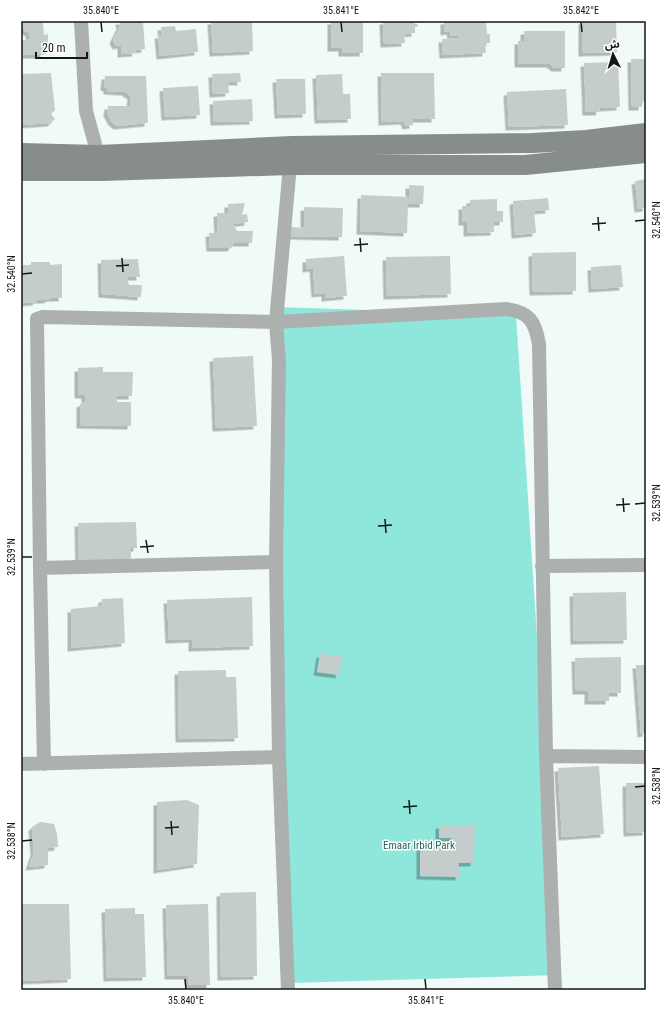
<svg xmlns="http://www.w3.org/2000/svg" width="667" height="1011" viewBox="0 0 667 1011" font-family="'Roboto Condensed','Noto Sans Arabic',sans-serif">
<defs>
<filter id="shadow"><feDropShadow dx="-3.5" dy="3.5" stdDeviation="0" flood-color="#0004"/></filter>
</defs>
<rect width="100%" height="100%" fill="#f0faf8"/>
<path fill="#8fe7dc" d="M276,307l240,8 43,660 -269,8z"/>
<path fill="#c4cdcc" filter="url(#shadow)" d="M21,21h22l1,14 4,-1v10h-4v11h-20l-3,3v-17l8,-2v-6l-5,-3h-3z
M119,21h24l2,28 -10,1 1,3 -15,1v-9l-5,1 -3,-6 7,-14z
M211,21h41l1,30 -40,2z
M331,21h32v32h-21v-5h-11z
M383,21h38v2h-6v10l-11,1 1,9 -21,1z
M444,21h42l1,13h3v9h-5l1,10 -43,2 -1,-16 17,-1 -1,-3 -7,1 -1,-5 -6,1z
M582,21h34l1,31 -35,1z
M175,26l1,5 20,-2 2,23 -38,4 -2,-21h4l-1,-8z
M524,31h41v37h-10l-5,-4h-32v-23h6z
M631,59h15v42h-4v6h-10z
M618,62l2,45 -20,1 -1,4h-13l-2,-49z
M51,73l4,37 -4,4 4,5 -4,4 -30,2v-51z
M240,73l1,9h-13l1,11 -16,1 -1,-20z
M381,73h53l1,46h-22v6l-7,1 -2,-5 -22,1z
M342,74l1,20h7l1,25 -33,1 -2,-45z
M105,76h41l2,47 -31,3 -5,-4 -5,-9 1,-7h22l1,-10 -6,-4 -18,-1v-3l-3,-1z
M276,79h29l1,35 -28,1z
M198,86l2,29 -35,2 -2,-29z
M566,89l2,36 -59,2 -2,-35z
M252,99l1,22 -39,1 -1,-21z
M646,179v29l-8,1 -3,-28z
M409,185l15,1 -1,18h-15l-1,29 -47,-2 1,-36 48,2z
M548,198l1,12 -15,1 2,22 -21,2 -2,-34z
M497,199v12h6v11h-9v10l-27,1v-11h-5v-16h8v-6z
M245,203l-3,12 5,-1 1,8 -15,2 4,7h16l-1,12h-18l-3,5h-21l-1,-15h9l-1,-20h11v-9z
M304,207l39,1 -1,29 -53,-1 2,-9 13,1z
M576,252v39l-43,1 -1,-39z
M344,256l3,40 -22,2v-5l-10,1 -2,-26 -7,1v-10z
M450,256l1,38 -64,2 -1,-39z
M138,259l2,18h-13l2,8h13l-1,12 -39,-3 -1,-34z
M31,262h19v3l12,-1v34h-12l-3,2h-10l-1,2 -15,1v-38h10z
M621,265l2,22 -31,2 -1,-22z
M253,356l4,70 -41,2 -3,-70z
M103,367v5h30l-1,24h-15v6h14v24l-51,-1v-21l5,-2v-7h-7v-27z
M136,522l1,26h-6v10l-7,4 -45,1 -1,-40z
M626,592l1,48 -53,1 -1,-48z
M252,597l1,49 -61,2v-9l-23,1 -2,-40z
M123,598l2,45 -54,5v-39l30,-3 1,-7z
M320,654l22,2 -3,19 -22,-3z
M621,657v36h-12v8h-21v-10h-12l-1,-33z
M636,665h10v68l-5,1z
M226,670v7h10l2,61 -59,1 -1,-68z
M599,766l5,68 -42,3 -4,-69z
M626,783h20v49l-19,1z
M187,800l12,5 -2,59 -40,6v-68z
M40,822l14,2 3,10 1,13 -10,1v17l-19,2 5,-15 -2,-25z
M439,825h36l-1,38h-15v14l-39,-1v-33l35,1 -4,-6h-12z
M256,892l1,84 -36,1 -1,-84z
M22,904h47l2,75 -50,2z
M208,904l2,81h-21l-1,-9h-20l-2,-71z
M135,908v6h9l2,63 -39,1 -2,-69z"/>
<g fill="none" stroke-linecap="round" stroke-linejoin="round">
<path stroke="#acb0af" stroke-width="14" d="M81,21l5,90 14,51
M542,566l104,-1
M40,568l236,-6
M546,756l100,1
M21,764l258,-7
M44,764l-4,-196 -3,-249 6,-2 233,5 230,-13c24,3 29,13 33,35l7,412 9,234
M288,990l-9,-233 -3,-195 3,-202 -3,-38 14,-157"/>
<path stroke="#878d8c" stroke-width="20" d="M21,153l78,2 193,-9 240,-3 54,-3 60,-7
M21,171h81l188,-6h235l121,-12"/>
</g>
<path fill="none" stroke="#141717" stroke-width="1.5" d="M101,22l1,10M341,22l1,10M581,22l1,10M598,217l1,14M635,221l10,-1M592,224l14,-1M360,238l1,14M354,245l14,-1M122,258l1,14M116,266l13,-1M22,274l10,-1M623,498l1,14M635,504l10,-1M616,505l14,-1M385,519l1,14M378,526l14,-1M146,540l2,13M140,547l14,-1M22,557h10M635,787l10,-1M409,800l1,14M403,807l14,-1M171,821l1,14M165,828l14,-1M22,841l10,-1M185,979l1,10M425,979l1,10"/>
<g text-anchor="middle" stroke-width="3" stroke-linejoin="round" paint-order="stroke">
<g font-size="11" fill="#26625b" stroke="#fff">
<text x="419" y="849">Emaar Irbid Park</text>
</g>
</g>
<rect width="667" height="1011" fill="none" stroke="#ffffff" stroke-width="44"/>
<g transform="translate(613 54) rotate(355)" stroke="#ffffff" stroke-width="3" paint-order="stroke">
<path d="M0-3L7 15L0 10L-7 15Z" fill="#141717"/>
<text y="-6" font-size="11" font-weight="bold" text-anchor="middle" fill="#141717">ش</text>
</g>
<path d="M36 52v6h51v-6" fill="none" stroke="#141717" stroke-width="2"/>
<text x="42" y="52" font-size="12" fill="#141717" stroke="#ffffff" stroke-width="3" paint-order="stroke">20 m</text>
<rect x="22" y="22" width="623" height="967" fill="none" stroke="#141717" stroke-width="1.5"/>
<g font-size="10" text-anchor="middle" fill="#141717">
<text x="101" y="14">35.840°E</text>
<text x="341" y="14">35.841°E</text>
<text x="581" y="14">35.842°E</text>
<text transform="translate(656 220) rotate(-90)" y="4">32.540°N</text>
<text transform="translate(11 274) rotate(-90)" y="4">32.540°N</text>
<text transform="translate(656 503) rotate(-90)" y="4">32.539°N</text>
<text transform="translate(11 557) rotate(-90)" y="4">32.539°N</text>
<text transform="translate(656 786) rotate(-90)" y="4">32.538°N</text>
<text transform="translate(11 841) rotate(-90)" y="4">32.538°N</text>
<text x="186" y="1004">35.840°E</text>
<text x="426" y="1004">35.841°E</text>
</g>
</svg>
